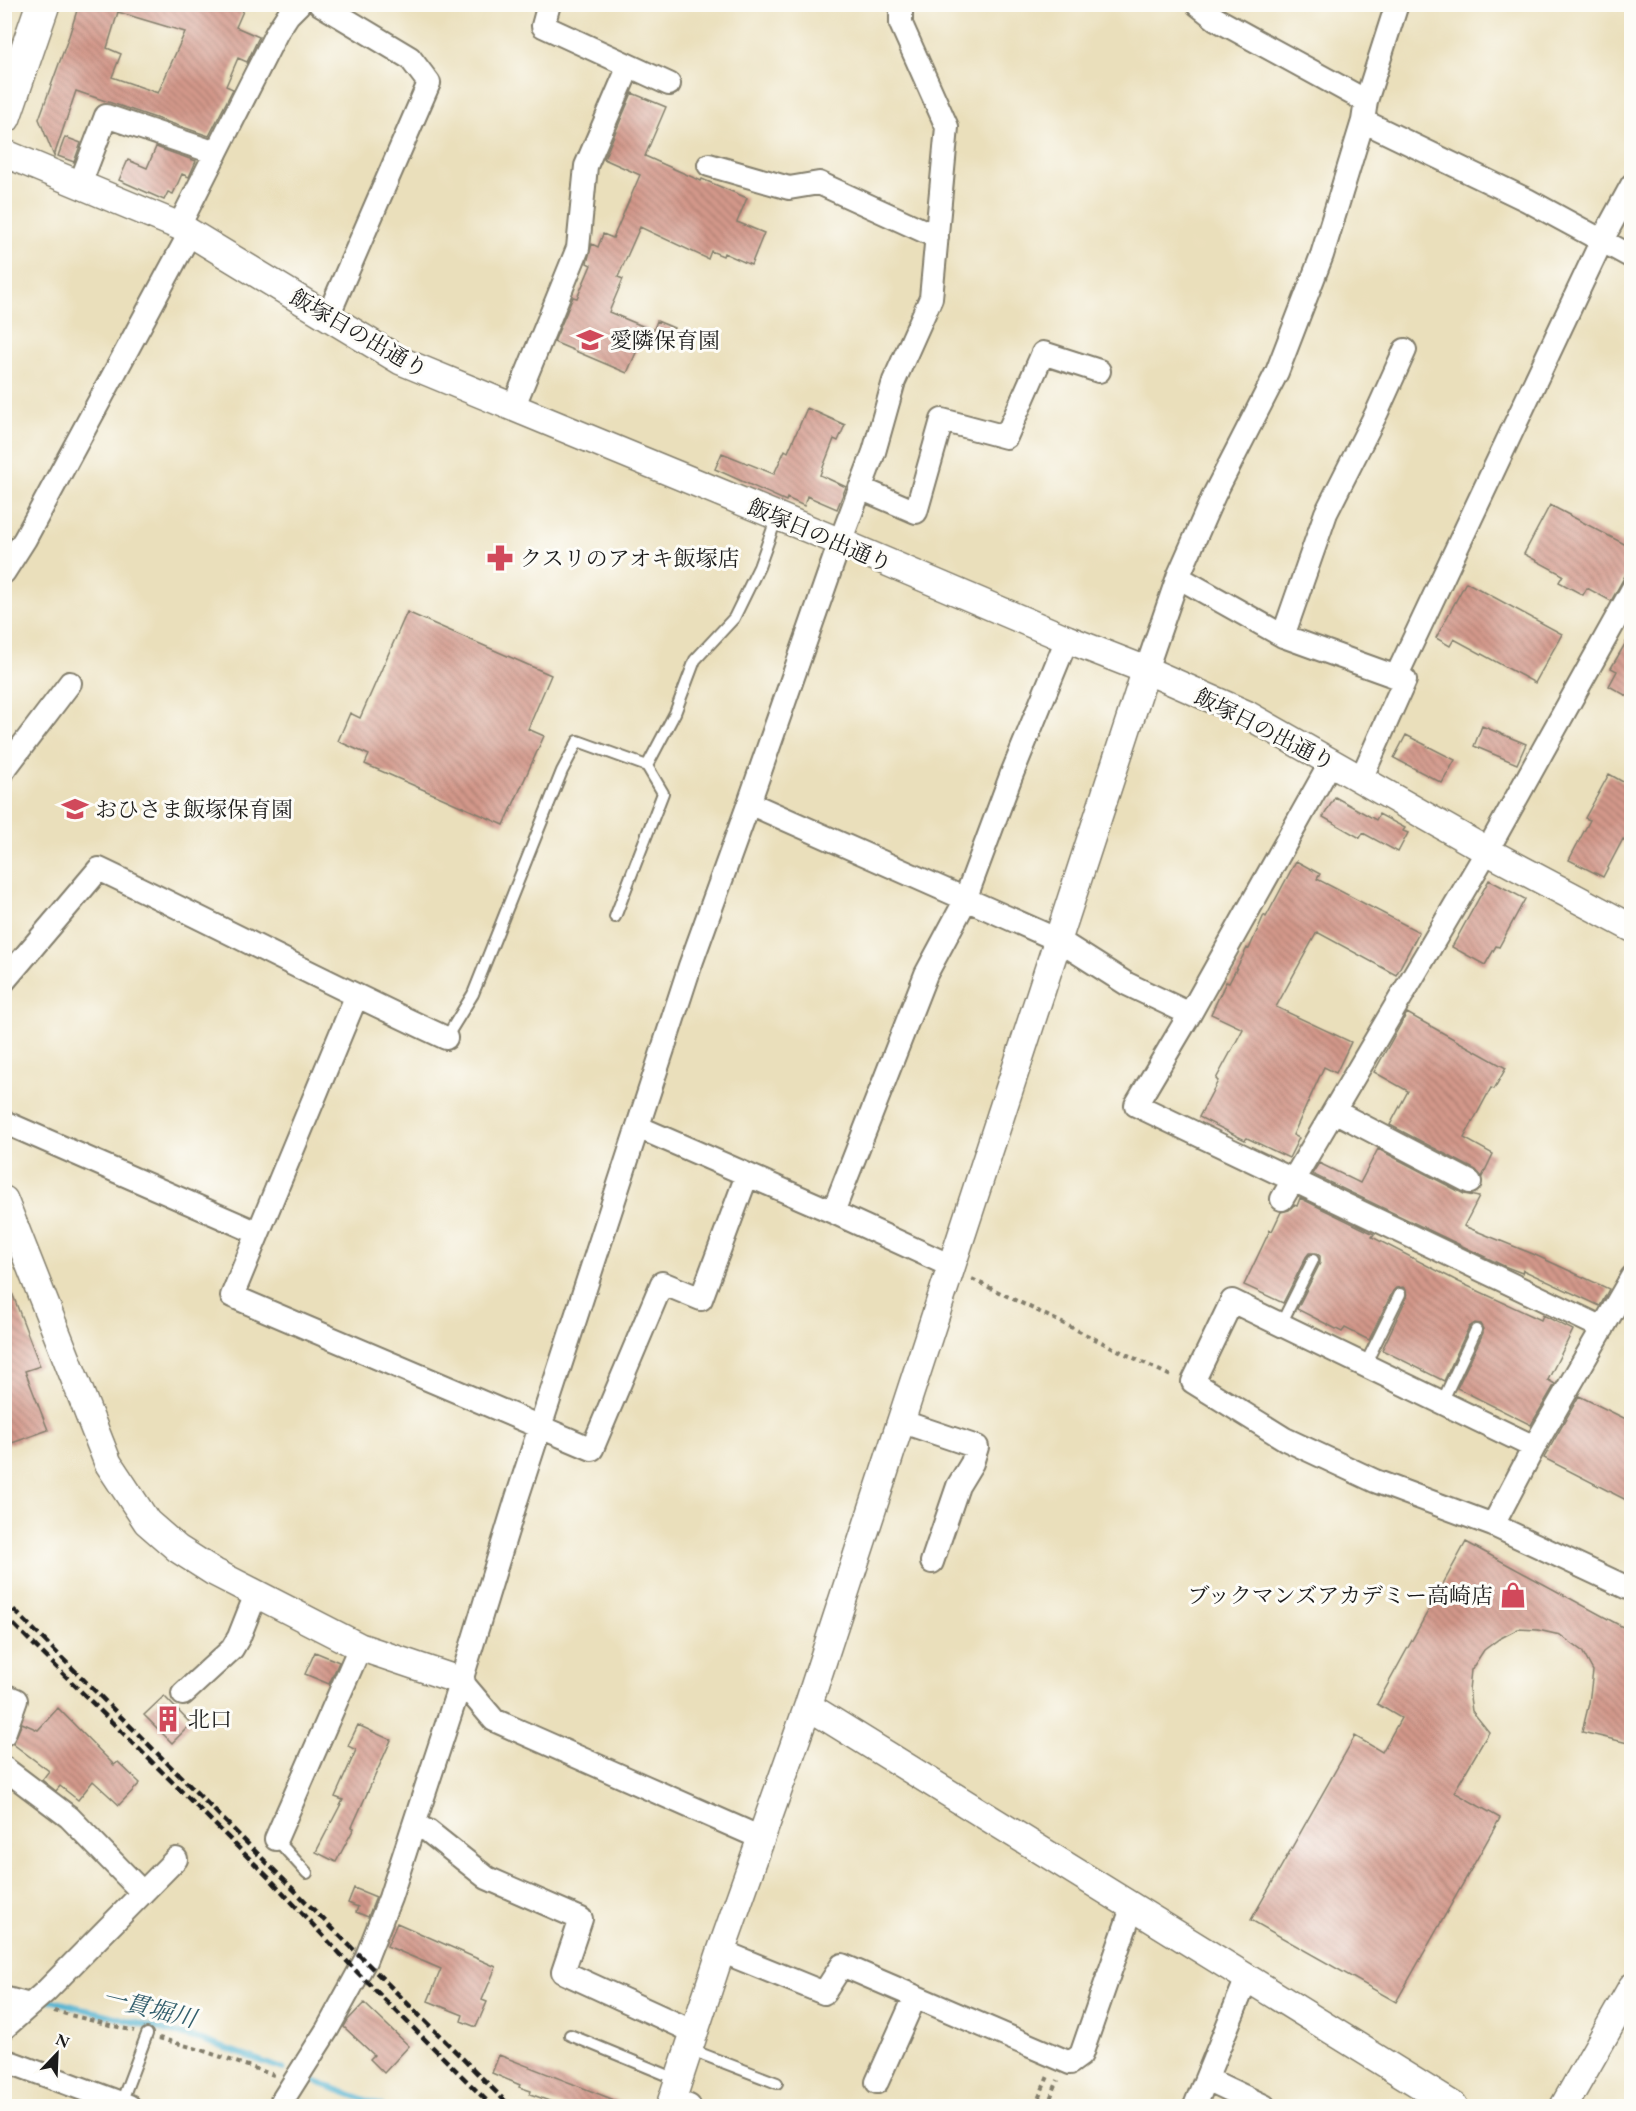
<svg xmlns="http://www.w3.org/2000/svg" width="1636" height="2111" viewBox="0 0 1636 2111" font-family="'EB Garamond','Noto Serif JP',serif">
<defs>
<pattern id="building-back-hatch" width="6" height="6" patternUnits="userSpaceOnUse" patternTransform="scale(1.5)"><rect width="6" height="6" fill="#d3988a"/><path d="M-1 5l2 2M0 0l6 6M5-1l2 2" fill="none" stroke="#aa7b70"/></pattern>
</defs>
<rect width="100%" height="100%" fill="#fdfcf7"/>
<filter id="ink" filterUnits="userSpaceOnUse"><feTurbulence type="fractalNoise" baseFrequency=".0167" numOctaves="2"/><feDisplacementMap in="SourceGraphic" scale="12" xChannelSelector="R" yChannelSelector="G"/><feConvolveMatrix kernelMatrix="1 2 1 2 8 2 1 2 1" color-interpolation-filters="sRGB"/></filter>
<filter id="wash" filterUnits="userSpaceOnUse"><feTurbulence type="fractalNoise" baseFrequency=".008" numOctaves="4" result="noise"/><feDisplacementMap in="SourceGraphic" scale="24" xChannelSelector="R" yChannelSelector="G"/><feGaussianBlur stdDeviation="1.35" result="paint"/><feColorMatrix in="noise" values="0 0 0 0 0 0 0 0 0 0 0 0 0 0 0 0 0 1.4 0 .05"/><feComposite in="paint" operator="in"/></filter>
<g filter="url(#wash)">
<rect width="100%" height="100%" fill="#eadfbb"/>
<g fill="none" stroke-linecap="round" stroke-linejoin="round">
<path stroke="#50b1cf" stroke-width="6" d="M46,1999l156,41 81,29
M308,2079l74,27"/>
</g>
<g id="blocks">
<path fill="url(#building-back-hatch)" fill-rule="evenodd" d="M79,4h167l-10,23 23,10 -12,25 -9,-4 -12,28 7,3 -24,47 -133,-45 -22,65 -15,-37 30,-83zM118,12l67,20 -27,61 -46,-16 9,-23 -14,-6z
M632,93l34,14 -21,49 56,25 1,-2 45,19 -10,24 27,11 -13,32 -27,-12 -1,3 -12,-5 -3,8 -68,-32 -22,50 5,2 -14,33 38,16 -20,45 -73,-31 19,-45 4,1 14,-33 -4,-2 5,-19 6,3 5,-13 10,4 27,-63 -36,-16z
M65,137l16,6 -7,19 -16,-6z
M156,147l40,14 -7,16 -7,-3 -9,20 -5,-2 -4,8 -45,-20 9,-20 19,8z
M657,321l17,7 -6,15 -17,-7z
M807,408l38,17 -7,16 -4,-2 -14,36 26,12 -9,22 -30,-13 -3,10 -17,-8 -1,3 -71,-32 7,-16 52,21 11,-24 3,2z
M1550,505l82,43v15l-21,38 -24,-13 -4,7 -24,-13 4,-7 -39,-21z
M1466,582l96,52 -27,49 -81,-44 -4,7 -14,-8z
M407,612l144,63 -23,54 16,7 -40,89 -139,-61 4,-9 -31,-14 12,-28 10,5z
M1632,632v67l-23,-13 8,-15 -6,-3z
M1482,726l44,18 -9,20 -43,-18z
M1406,735l49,25 -13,23 -48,-25z
M1609,774l23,13v57l-9,-5 -20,38 -34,-17 21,-40 -5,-2z
M1335,797l41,23 3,-6 26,14 -2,3 5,2 -10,19 -35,-19 -3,5 -37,-21z
M1296,861l24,13 -3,5 102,53 -23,43 -79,-43 -41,75 75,35 -15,31 -12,-6 -31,68 6,3 -10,20 -42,-20 -2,2 -46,-23 19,-36 -2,-2 27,-50 -32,-15 15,-32 3,1 18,-35 2,1 15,-34 2,2z
M1489,880l36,19 -26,48 -3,-1 -11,19 -33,-18z
M1407,1013l99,55 -12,21 -3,-1 -27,50 29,16 -11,23 -6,-7 -86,-45 18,-34 -34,-19z
M1378,1149l86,45 15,3 -15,29 69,28 76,35 -9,17 -77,-36 -1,3 -18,-7 -192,-92 7,-11 41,20z
M1300,1198l74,36 -2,3 87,45 82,38 2,-5 30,15 -25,50 7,4 -24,41 -74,-37 26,-55v-4l-3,-5 -5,-1 -6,4 -25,54 -62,-31 25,-53 -1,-7 -3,-3 -7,1 -3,3 -24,49 -24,-12 -3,4 -45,-23 23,-46v-7l-4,-3h-7l-3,4 -23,46 -39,-18 26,-55 2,1 9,-19 8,-2 5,-5 3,1z
M4,1277h2l34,89 -15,5 23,59 -44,16z
M1579,1396l53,26v81l-88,-45z
M1466,1542l166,90v112l-50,-12 7,-29 4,-32 -11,-20 -22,-16 -22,-5 -20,-1 -19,10 -15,11 -13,20 -2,20 3,21 17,21 -35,60 46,26 -104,184 -145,-82 104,-184 27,16 19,-34 -24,-14z
M315,1652l24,10 -10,22 -24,-10z
M164,1696l27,28 -19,19 -28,-28z
M58,1708l56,57 4,-3 22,21 -21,22 -26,-24 -15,19 -18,-14 -4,5 -14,-11 7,-9 -36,-27 9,-21 16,7z
M358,1725l33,15 -39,87 2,1 -18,34 -20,-10 27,-52 -8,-3 21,-47 -8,-4z
M354,1888l22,9 -8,20 -12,-5 2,-5 -10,-4z
M397,1923l99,44 -14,33 5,2 -11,25 -15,-6 2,-6 -35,-14 13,-32 -54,-23z
M364,2003l45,43 -25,27 -14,-14 4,-4 -30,-28 4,-7z
M499,2055l128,50v1h-64l-33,-12 1,-3 -12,-4 1,-2 -28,-12z"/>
</g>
</g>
<g filter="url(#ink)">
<use href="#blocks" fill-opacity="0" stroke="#837e6c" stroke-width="1.5"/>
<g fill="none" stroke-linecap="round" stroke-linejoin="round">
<g stroke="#837e6c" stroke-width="14">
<path id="service" d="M615,917l48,-124 -16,-27
M446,1038l27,-44 89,-223 16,-30 69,25 28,-53 20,-53 39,-42 25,-51 18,-50
M1281,1324l32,-64
M1365,1365l35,-71
M1442,1402l34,-72
M276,1839l31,34
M570,2035l109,45
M689,2049l88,34
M121,2103l26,-69"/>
</g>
<g stroke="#837e6c" stroke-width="26">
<path id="minor" d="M320,4l90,54 19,25 -101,233
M549,4l-6,22 126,58
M1197,4l19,15 150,82
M1363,121l164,79 105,57
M709,165l80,23 30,-5 118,54
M80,184l26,-68 110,37
M179,226l98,-194 11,-17 11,-11
M513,408l65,-160 8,-82 43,-100
M860,488l56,24 26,-92 64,17 37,-84 56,18
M4,572l21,-33 165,-306
M1178,577l105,59 122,44 -44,99
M1283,636l43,-123 51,-101 28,-62
M1146,670l32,-93 36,-82 63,-123 45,-117 41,-134 3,-20 31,-97
M1396,677l206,-437 30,-55
M4,770l66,-87
M749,803l309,137 69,44 63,30 -54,91 467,223
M4,981l95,-112c116,55 230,115 347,169
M356,997l-124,299 360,153 70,-166 39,16 46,-124
M1190,1014l141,-252
M1334,1111l136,71
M4,1122l254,111
M638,1127l195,85 118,54
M1282,1199l205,-348 145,-261
M833,1212l93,-238 37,-69 48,-129 56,-137
M900,1421l77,26 -5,16 -14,23 -26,76
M1534,1447l-302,-146 -39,81 92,57 90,42 118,44 139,65
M1493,1525l41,-78 98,-170
M461,1681l33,39 267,118
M183,1694l49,-45 7,-12 17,-43
M4,1695l12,5 -12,34
M4,1768l65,49 73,75
M414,1825l14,6 59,47 94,41 -18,53 131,60
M276,1839l84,-192
M721,1951l103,42 18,-28 228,98 11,-8 51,-147
M4,1998l26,7
M4,2028l42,-37 130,-132
M4,2060l125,46
M1207,2079l57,27
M877,2082l38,-85
M673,2100l16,6
M279,2106l48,-76 38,-69 25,-63 71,-217 56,-183 173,-532 59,-163 91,-261 34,-90 20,-71 37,-83 16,-171 -46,-103v-20
M1195,2106l52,-128"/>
</g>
<g stroke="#837e6c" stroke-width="30">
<path id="tertiary" d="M4,153l175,73 222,135 439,181 227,97 79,31 100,44 241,137 145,77
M4,1200l104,263 39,59 31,27 36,23 146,75 101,34
M808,1706l646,400
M670,2106l51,-155 87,-245 338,-1036
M1564,2106l68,-119"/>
</g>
<g stroke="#837e6c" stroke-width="36">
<path id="primary" d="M4,117l39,-113"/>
</g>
<path stroke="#837e6c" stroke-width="4" stroke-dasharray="4.5 4.5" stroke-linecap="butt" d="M972,1279l201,98
M54,2011l80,20
M159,2038l42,12 73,25
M1035,2106l14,-32
M1047,2106l11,-26"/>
<use href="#service" stroke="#fff" stroke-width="10"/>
<use href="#minor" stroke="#fff" stroke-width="22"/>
<use href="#tertiary" stroke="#fff" stroke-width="27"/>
<use href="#primary" stroke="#fff" stroke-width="33"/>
<path stroke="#1c1c1c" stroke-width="4.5" stroke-dasharray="9 4.5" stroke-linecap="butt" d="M4,1600l506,506
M4,1615l268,266 86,92 134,133"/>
</g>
</g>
<defs>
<g id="school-bare" transform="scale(2.07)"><path d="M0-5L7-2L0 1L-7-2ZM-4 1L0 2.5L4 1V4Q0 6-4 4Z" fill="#d1495b" stroke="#fdfcf7" stroke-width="2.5" paint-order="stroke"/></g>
<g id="pharmacy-bare" transform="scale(2.07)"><path d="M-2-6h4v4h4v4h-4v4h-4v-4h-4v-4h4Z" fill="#d1495b" stroke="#fdfcf7" stroke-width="2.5" paint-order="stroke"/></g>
<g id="shop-bare" transform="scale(2.07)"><path d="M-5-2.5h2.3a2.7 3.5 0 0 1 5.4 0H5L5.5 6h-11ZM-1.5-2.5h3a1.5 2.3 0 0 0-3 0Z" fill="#d1495b" stroke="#fdfcf7" stroke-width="2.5" paint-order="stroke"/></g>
<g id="building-bare" transform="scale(2.07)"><path d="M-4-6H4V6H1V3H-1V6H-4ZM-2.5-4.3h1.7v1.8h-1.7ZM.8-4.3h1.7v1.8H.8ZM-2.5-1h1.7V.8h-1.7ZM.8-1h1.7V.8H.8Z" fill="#d1495b" stroke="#fdfcf7" stroke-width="2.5" paint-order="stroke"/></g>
</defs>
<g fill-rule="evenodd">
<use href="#school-bare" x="590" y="340"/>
<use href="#pharmacy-bare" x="500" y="558"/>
<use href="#school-bare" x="75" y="809"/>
<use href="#shop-bare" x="1513" y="1595"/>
<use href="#building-bare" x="168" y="1719"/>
</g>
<g text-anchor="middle" stroke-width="6" stroke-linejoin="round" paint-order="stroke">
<g font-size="22" fill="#1c1c1c" stroke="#fdfcf7">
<text transform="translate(359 333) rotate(30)" y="8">飯塚日の出通り</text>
<text transform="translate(820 535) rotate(23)" y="8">飯塚日の出通り</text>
<text transform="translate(1265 729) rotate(27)" y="8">飯塚日の出通り</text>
</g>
<g font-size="22" fill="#1c1c1c" stroke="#fdfcf7" text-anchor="start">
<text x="610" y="348">愛隣保育園</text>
<text x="520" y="566">クスリのアオキ飯塚店</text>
<text x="95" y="817">おひさま飯塚保育園</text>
<text x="1493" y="1603" text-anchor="end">ブックマンズアカデミー高崎店</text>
<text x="188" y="1727">北口</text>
</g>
<g font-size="24" font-style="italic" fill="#335f6d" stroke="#fdfcf7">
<text transform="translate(149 2008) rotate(14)" y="8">一貫堀川</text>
</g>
</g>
<rect width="1636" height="2111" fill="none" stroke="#fdfcf7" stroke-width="24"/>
<g transform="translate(57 2054) rotate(23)" stroke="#fdfcf7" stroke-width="4.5" paint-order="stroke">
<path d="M0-4.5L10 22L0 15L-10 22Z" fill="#1c1c1c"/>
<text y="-9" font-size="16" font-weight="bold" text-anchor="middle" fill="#1c1c1c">N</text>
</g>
</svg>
